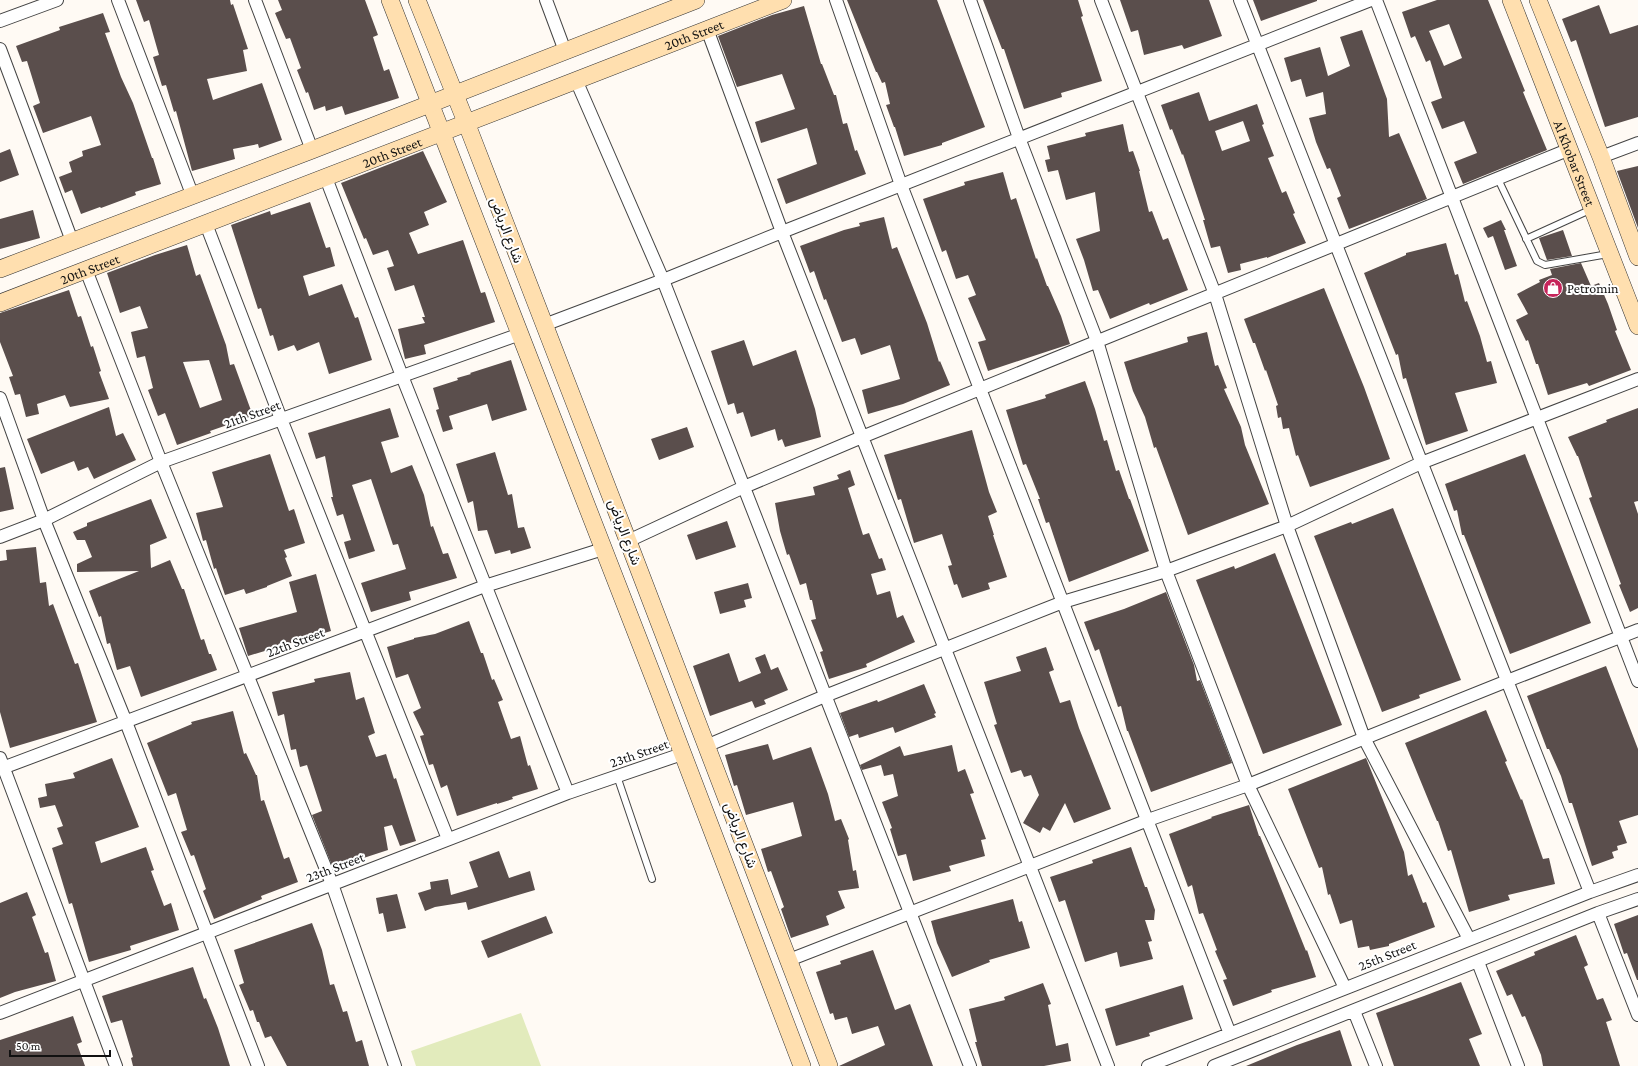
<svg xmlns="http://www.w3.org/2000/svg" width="1638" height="1066" viewBox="0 0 1638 1066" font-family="'Crimson Pro',Vazirmatn,serif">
<rect width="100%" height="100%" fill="#fffaf4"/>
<path fill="#e2ebbc" d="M521,1013l20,53h-125l-5,-15z"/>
<path fill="#5a4e4c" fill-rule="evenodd" d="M136,0h94l1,5 2,-1 15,45 -5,1 4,21 -40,8 6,21 49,-17 20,57 -23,8 -1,-4 -25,5 2,10 -43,12 -16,-60 -2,1 -8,-27 -4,1 -9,-29 6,-2 -10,-35 -5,2z
M278,0h87l13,35 -5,2 11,34 5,-2 10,29 -54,17 -3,-9 -16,5 -1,-5 -11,4 -6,-18 -2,1 -9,-23 4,-2 -11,-30 -4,1 -11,-26 7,-3z
M847,0h90l48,127 -43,16v2l-38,11 -9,-29h-1l-8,-22 4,-1 -5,-22 -3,1 -5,-11h-1z
M983,0h95l5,16 -2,1 21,64 -41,12 1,4 -38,12 -20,-60h-2z
M1120,0h89l13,36 -38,13 -2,-4 -38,10 -6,-25 -7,2z
M1253,0h64v1l-56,20z
M1437,0h51l37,91 -2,1 24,58 -84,34 -9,-22 23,-9 -13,-32 -22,8 -11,-27 11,-4 -12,-38 -4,2 -11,-26 -4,2 -9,-26zM1449,24l13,34 -18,8 -15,-35z
M1599,5l11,29 28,-9v92l-33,10 -29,-87 -5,2 -9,-23z
M804,6l17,58h1l12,31h2l7,29 4,-1 8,28 2,-1 9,24 -80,30 -9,-25 40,-15 -10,-36 -46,15 -6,-21 40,-13 -13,-35 -45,13 -19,-51 54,-21z
M103,13l7,19 -5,1 16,44 12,26 19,55h1l8,26 -26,8 1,3 -35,13 -1,-1 -19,7 -9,-24 -7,3 -6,-16 13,-5 -3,-10 14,-6 -1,-5 19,-6 -10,-29 -48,17 -10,-27 7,-3 -13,-42 -5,1 -6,-16 44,-16 -1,-3z
M1362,30l25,69 2,38 10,-4 28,66 -78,30 -12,-31 4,-2 -11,-28 -3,1 -11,-27 -7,-24 17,-4 -3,-22 -17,5 -5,-18 -10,3 -7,-24 36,-11 8,29 22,-10 -10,-29z
M1199,92l10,29 48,-17 7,20 -2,1 12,31 -6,2 14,35 4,-2 9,22 -2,1 13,29 -39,15v-1l-27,7 1,6 -13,3 -8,-27 -9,2 -8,-28h2l-22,-66 -1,1 -10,-26 -2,1 -9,-25zM1243,121l7,20 -28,10 -7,-20z
M1123,124l6,28 4,-1 7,20h-1l10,41 3,-1 11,29 5,-2 20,52 -38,15 -1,-2 -39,16 -12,-29 -5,1 -9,-31 -8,-21 24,-8 -5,-39 -29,8 -8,-30 -10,2 -3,-12 5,-1 -3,-13 39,-10 -1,-3z
M10,149l9,26 -19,7v-29z
M423,151l24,51 -23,10 5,13 -20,8 9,21 45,-14 18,53 4,-1 10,30 -71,23 2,9 -21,5 -7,-30 27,-6 -3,-6h3l-11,-32 -19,6 -8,-23 7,-2 -6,-16 -15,5 -7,-17 -2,1 -23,-56z
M1638,166v62l-21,-57z
M1003,172l8,28 5,-2 20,61 1,-1 10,28h1l13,30 9,28 -82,27 -10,-29 8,-2 -18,-42 8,-3 -8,-20 -12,4 -10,-29 -4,2 -19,-53 42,-14 -1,-3z
M310,202l16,46 4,-1 5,19 -32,10 6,20 33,-12 13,34 3,-1 14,43 -43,14 -10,-32 -22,9 -3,-6 -16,6 -5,-16 -3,1 -9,-28 -3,1 -27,-84 39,-14 1,4z
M33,210l7,28 -40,11v-30z
M884,217l8,32 5,-2 30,76 12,39 1,-1 10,24 -47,19 -35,10 -6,-24 38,-11 -10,-34 -29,10 -6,-17 -13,4 -16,-43 -2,1 -10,-29 -4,2 -10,-27 44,-16 16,-4 -1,-3z
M1501,220l5,10h-2l13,36 -12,4 -12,-34 -5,2 -5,-10z
M1563,230l9,26 -25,4 -8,-22z
M1446,243l9,32 3,-1 7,28 2,-1 13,35 7,26 4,-1 6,22 -42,10 13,38 -42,14 -20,-67 -3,1 -5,-25 -2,1 -32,-82 42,-18v-2z
M187,245l9,31 4,-2 26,71 4,20 4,-1 19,52 -43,15 1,2 -34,12 -12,-32 -7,3 -10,-26 5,-2 -8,-32 -8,2 -6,-26 17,-4 -8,-22 -20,7 -13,-40 48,-18zM209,360l13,40 -22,8 -17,-46z
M1581,263l10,23 8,-3 9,21 9,26 -2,1 16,39 -42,16 -2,-3 -39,12 -10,-31h-2l-8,-24 -2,1 -10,-21 12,-6 -11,-20 23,-12 -1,-2 13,-5 -2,-6z
M1324,288l40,99 26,72 -80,28 -12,-32 -2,1 -7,-28 -6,1 -2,-12 -3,1 -2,-12 2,-1 -12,-35 -1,1 -10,-28h-2l-9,-24z
M69,290l9,27 3,-1 10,31 2,-1 8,25 -2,1 10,27 -39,8 -5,-12 -28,9 2,10 -13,3 -6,-23 -5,1 -6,-18 4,-1 -13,-34v-29z
M1207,332l8,34 3,-1 9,23 -3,1 17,38 4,18 24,59 -81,31 -32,-88 -2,1 -9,-31 -12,-26 -9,-29 64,-20 -1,-5z
M744,340l9,26 43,-16 19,59 6,28 -36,10 -3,-8 -4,2 -3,-12 -24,8 -8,-25 -6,2 -3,-11 -6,2 -17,-54z
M511,360l16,50 -35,11 -5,-17 -38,12 4,13 -10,3 -7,-22 3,-1 -6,-21 25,-8 -1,-2 14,-4 -1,-1z
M1085,381l10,28 9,32 3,-1 9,31 3,-1 10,29h1l19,52 -80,31 -20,-60 -3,1 -8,-24h2l-14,-35 -3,1 -17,-55 40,-12 -1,-3z
M109,407l7,29 7,-3 13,27 -42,19 -6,-12 -10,4 -4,-10 -33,13 -14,-35z
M390,408l9,29 -18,5 10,31 21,-8 12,30 7,32 2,-1 10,28 5,-1 9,25 -48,14 2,8 -40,12 -10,-29 45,-14 -8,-25 -5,1 -22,-66 -19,6 23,66 -26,8 -5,-17 7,-2 -8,-26 -6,2 -6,-19h2l-8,-41 -9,3 -8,-26z
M1638,408v93l-4,1 4,12v94l-8,4 -11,-27 2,-1 -32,-86 3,-1 -14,-41h-1l-9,-19 39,-15 -1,-2z
M687,427l7,20 -35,13 -8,-21z
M972,430l17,62 8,20 -9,4 6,19h-1l14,42 -19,6 2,6 -28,9 -5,-14 -3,1 -6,-19 4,-1 -10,-31 -28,9 -13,-44 -3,1 -14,-45z
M495,452l13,43 4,-1 6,34 6,-1 7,21 -20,6 -1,-4 -15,4 -8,-24 -9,1 -5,-30 -5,2 -12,-39z
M270,454l19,57 5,-2 11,34 -21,7 3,7 -2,1 7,18 -25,10v1l-21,7 -2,-5 -19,6 -9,-27 -2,1 -8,-29 -3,1 -7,-28 27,-6 -11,-35z
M1525,454l66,169 -81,31 -46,-119h-2l-5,-25 -3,1 -9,-27z
M5,467l9,42 -14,3v-44z
M850,470l5,15 -7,3 15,47 6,-2 10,26 3,-1 4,12 -15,4 6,21 13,-4 7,27 6,-3 12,27 -49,22 1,3 -38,12 -9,-27 3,-1 -12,-31 5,-1 -4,-19h-2l-4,-17 -6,2 -11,-31 -2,1 -7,-24 -5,-28 40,-8 -2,-8 26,-8 -2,-4z
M151,499l16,39 -17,7 1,23 19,-8 12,29h2l17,51 3,-1 5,15h2l6,16 -76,27 -11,-31 -13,4 -7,-27 -3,1 -6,-28 -2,1 -10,-26 50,-20 -62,1v-8l15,-7 -7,-17h-8l-4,-8 14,-6v-3z
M1393,508l68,172 -42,15 1,3 -38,14 -68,-176 37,-14 1,2z
M727,521l9,26 -40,13 -9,-25z
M36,547l4,36 6,-1 3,24 4,-2 22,60 3,-1 19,59 -87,26 -10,-36v-151l7,-1 -1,-10z
M1275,553l67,172 -79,29 -67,-174 38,-14 1,3z
M316,574l15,57 -83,25 -9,-28 58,-16 -8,-30z
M748,583l4,15 -8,2 2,7 -26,7 -6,-22z
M1166,592l28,73 3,16 3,-1 32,83 -81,29 -23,-61h-1l-6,-25 -3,1 -19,-58 -4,2 -11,-29 40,-13z
M469,621l12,32h2l9,27 2,-1 9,21 -5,2 13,37 9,-3 8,30 2,-1 8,24 -26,8 1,2 -16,5v-1l-40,13 -10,-31 -6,3 -8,-24 -4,1 -9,-29 4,-1 -11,-23 8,-4 -13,-34 -12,4 -9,-31 27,-8v-1l21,-4z
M1046,647l8,23 -5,2 11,31 10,-3 9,28 32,81 -37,14 -9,-20 -15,28 -7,-4 -3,6 -17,-10 16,-28 -8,-20 -7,2 -3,-7 -10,3 -17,-48 3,-1 -13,-42 37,-11 -5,-14z
M729,653l10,29 22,-9 -6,-15 10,-4 6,16 7,-3 10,23 -24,10 2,4 -11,4 -3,-7 -42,15 -17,-50z
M1606,666l32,83v66l-19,6 8,22 -10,3 1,4 -6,2 2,6 -22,8 -20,-63h-3l-8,-27 -12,-27h-2l-20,-53z
M350,672l6,28 8,-3 11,36 -7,3 8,21 10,-3 8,25 2,-1 20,63 -16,5 -8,-21 -8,2 4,23 -55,18 -21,-53 10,-4 -15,-46 -7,2 -4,-18 -5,1 -7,-36 -6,2 -6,-24 43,-10 -1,-3z
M924,684l12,29 -2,1 2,3 -41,16 -2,-6 -34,11 -1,-4 -9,3 -9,-24 37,-13 1,2z
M1486,710l21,51 -2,1 16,38 1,-1 21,60 6,-1 6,26 -47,11 2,5 -41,12 -18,-62 -3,1 -10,-30h-1l-32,-78z
M233,711l11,43 2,-1 10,22h1l4,26 3,-1 20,59 5,-2 9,25 -37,14 1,3 -48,20 -11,-28 3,-2 -12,-34 -3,1 -10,-24 6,-2 -11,-37 -8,3 -21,-53 45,-19 -1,-2z
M768,744l5,16 38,-13 17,47 7,27 6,-2 8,20 -1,1 5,31 3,-1 3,18 -21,3 7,17 -19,8 3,9 -38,13 -10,-29 3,-2 -13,-36 -3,1 -7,-23 41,-13 -9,-34 -47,13 -9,-30 -3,1 -9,-31z
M952,745l6,27 7,-3 9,24 -4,1 16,45 -5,1 4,16 -36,10 2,5 -38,10 -7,-27 -8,2 -8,-27 2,-1 -10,-26 16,-6 -5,-22 -9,2 -3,-11 -19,5 -2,-5 40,-19 4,10z
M112,758l27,69 -44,15 6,21 45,-16 8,23 -3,1 13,35 7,-3 8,27 -49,16 1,4 -42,12 -17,-59 -3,1 -17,-56 11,-4 -6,-16 6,-2 -8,-21 -15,3 -2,-10 9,-2 -2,-12 30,-6 -2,-5z
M1366,758l38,94 4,24 4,-2 11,29 3,-1 9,25 -46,17v2l-19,4 -1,-4 -11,2 -6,-28 -12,4 -10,-30 -2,1 -6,-28 -3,1 -31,-79z
M1249,805l10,31h1l46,115 1,-1 9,27 -45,13 1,2 -39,14 -10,-26 4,-1 -12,-28 2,-1 -14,-37 -4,1 -7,-29 -4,2 -19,-53 43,-16 -1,-1z
M1131,847l14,40h2l8,23 -1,10h-9l7,21 -4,1 5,17 -33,8 -3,-15 -32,10 -20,-62 -6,2 -9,-25 43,-14 -1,-3z
M499,851l10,27 21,-7 5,19 -67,20 -2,-8 -31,5 -10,4 -7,-18 13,-4 -1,-7 18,-3 3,16 27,-8 -9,-25z
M27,892l9,23 -4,2 13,36 3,-1 8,29 -41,11 -15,6v-95z
M397,894l9,34 -19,4 -4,-19 -4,1 -3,-16z
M1013,899l6,23 3,-1 8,27 -41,12 1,2 -38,15 -15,-34 -6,-22z
M1638,915v65h-1l-10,-27 -3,1 -10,-30z
M546,916l7,17 -65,25 -7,-17z
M312,923l10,27 8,35 4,-1 9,28 4,-1 9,31 6,-2 7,26h-82l-16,-30 -6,2 -6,-16h-2l-4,-12 -3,1 -11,-26 5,-2 -10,-33z
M1576,935l12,30 -4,2 13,33 6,-2 9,22 -6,2 14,44h-77l-2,-11 -16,-39 -3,1 -10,-23 -5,2 -11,-25 39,-16 -1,-3z
M873,950l22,60 15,-6 23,62h-94l46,-21 -7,-19 -26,8 -5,-17 -12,3 -2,-7 -3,1 -14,-42 25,-8 -1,-3z
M193,967l11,32 2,-1 12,30 12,38h-97l-2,-8 2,-1 -11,-37 -11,3 -9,-27z
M1461,982l21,52 -13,5 11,27h-86l-18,-53 48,-17z
M1043,983l8,21 -3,1 8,41 12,-3 3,18 -27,5h-62l-7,-24h2l-8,-33 36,-9 -1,-3z
M1183,985l10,34 -44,14 1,3 -34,10 -11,-37z
M73,1016l9,26 -5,2 8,22h-85v-26z
M1340,1030l12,36h-106l51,-21z"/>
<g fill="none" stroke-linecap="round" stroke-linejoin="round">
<g stroke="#444" stroke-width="8">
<path id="lane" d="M1498,179l39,82 8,4 63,-11
M1526,239l66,-30
M617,776l35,103"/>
</g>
<g stroke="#444" stroke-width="14">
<path id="street" d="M118,0l74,194
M255,0l57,150
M546,0l19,51
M836,0l65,185 329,849
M970,0l49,138 78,203 69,230 82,214 97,203
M1101,0l114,294 72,232 77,212 105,201
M1240,0l350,892
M1376,0l262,681
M0,21l57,-21
M707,29l75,203 326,834
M0,49l72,192
M576,80l87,200 307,786
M1601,157l37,-14
M326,178l76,198 166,417
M206,224l75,195 167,420
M86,270l75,192 171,422 63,182
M544,325l119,-45 119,-48 589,-232
M0,398l44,122 82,202 132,344
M0,537l44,-17 117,-58 359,-128
M628,541l116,-54 118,-50 708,-288
M706,746l119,-50 238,-94 103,-31 121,-45 134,-63 217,-84
M0,758l116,308
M0,769l485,-183 118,-37
M1598,913l40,102
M789,960l359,-140 100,-35 259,-104 131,-51
M1478,962l40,104
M1354,1011l22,55
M0,1013l568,-220 114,-39
M1148,1066l442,-174 48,-17
M1214,1066l384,-153 40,-14"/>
</g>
<g stroke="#333" stroke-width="18">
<g id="secondary">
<path d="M390,0l268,689 144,377"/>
<path d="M417,0l49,122 162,419 201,525"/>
<path id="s1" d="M1511,0l127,326"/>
<path d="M1538,0l63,157 37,100"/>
<path d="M0,269l312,-119 384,-150"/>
<path id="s2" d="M0,303c262,-99 522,-202 783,-303"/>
</g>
</g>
<use href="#lane" stroke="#fff" stroke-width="6"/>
<use href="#street" stroke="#fff" stroke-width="12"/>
<use href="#secondary" stroke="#ffdfaf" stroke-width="17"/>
</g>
<defs>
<g id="shop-disc" transform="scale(1)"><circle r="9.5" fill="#c6245b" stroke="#fff"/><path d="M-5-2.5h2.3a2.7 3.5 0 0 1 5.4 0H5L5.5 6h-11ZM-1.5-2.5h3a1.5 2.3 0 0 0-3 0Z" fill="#fff"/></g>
</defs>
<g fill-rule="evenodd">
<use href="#shop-disc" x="1553" y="288"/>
</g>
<g text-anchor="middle" stroke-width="4" stroke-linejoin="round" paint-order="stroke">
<g font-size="14" fill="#111" stroke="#fff">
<text dy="5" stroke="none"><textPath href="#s2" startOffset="744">20th Street</textPath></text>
<text dy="5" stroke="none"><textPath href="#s2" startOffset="420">20th Street</textPath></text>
<text dy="5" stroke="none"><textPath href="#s1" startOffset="175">Al Khobar Street</textPath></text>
<text transform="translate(507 230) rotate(69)" y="5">شارع الرياض</text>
<text dy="5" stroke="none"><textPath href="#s2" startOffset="96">20th Street</textPath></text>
<text transform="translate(252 414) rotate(-20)" y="5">21th Street</text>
<text transform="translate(625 532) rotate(69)" y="5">شارع الرياض</text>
<text transform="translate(295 642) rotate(-21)" y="5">22th Street</text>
<text transform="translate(639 753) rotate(-19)" y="5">23th Street</text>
<text transform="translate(741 835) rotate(69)" y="5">شارع الرياض</text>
<text transform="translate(335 867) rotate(-21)" y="5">23th Street</text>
<text transform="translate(1387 955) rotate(-22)" y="5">25th Street</text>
</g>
<g font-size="14" fill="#111" stroke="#fff" text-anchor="start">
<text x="1567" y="293">Petromin</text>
</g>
</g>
<path d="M10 1050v6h100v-6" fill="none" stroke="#111111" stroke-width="2"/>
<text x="16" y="1050" font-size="12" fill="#111111" stroke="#ffffff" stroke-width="3" paint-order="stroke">50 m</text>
</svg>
